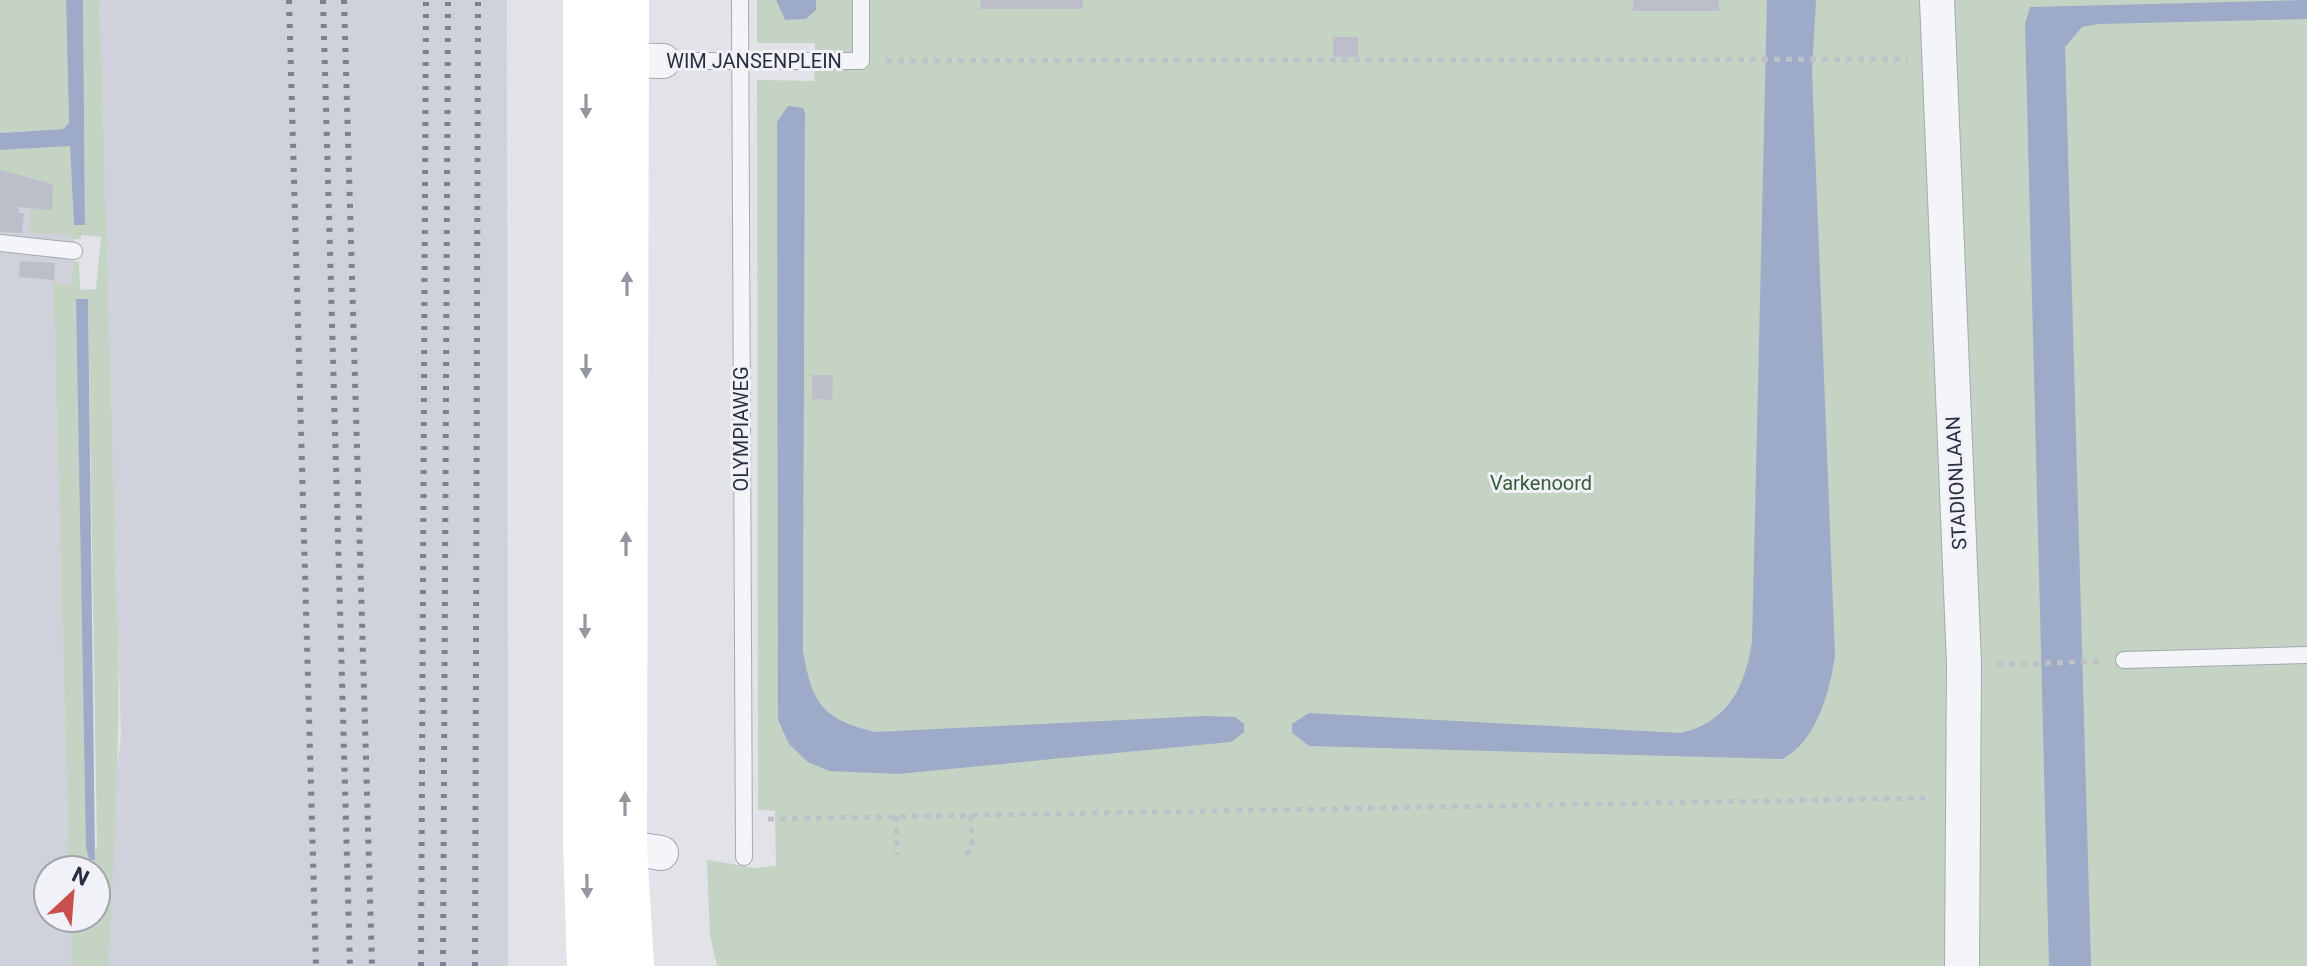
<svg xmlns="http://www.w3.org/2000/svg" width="2307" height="966" viewBox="0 0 2307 966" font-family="Roboto,sans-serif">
<rect width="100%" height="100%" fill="#e1e3e9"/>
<path fill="#cfd2db" d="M100,0h407l1,966h-399l7,-190 5,-40z
M70,146l6,79 -5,62 -18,-4 16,587h-21v48h22l1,48h-71v-816z"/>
<path fill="#c4d3c3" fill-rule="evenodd" d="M0,0h66l3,123 -6,6 -63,4z
M83,0h17l18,632c3,111 -5,222 -9,334h-38l-1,-48h26v-48h-27l-16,-588 18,5 2,-26 6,1 1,28 16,-1 5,-52 -20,-2v4h-10l-1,-5 -41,-1 2,-25 20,2 2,-25h3l-56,-15v-20l70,-4 3,78 12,1zM76,299l12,1 9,547 -8,13z
M757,0h19l9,20 21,-1 10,-9v-10h1491v966h-1590l-7,-30 -3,-76 48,8 21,-2 -1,-55 -17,-1 -1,-730 57,1 1,-38h-58zM802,108l3,5 -2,538z"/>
<path fill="#9eabc8" d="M66,0h17l2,225h-11l-4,-79 -70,4v-17l63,-4 6,-6z
M776,0h40v10l-10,9 -21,1z
M1767,0h49l-4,72 23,584c-5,35 -19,87 -53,103l-473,-13 -17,-13v-9l17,-11 372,20c47,-11 64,-46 71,-91z
M2307,0v19l-208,5 -17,3 -17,20 26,919h-42l-24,-942 5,-17z
M788,106l15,2 2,5 -2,538c9,52 19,68 72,81l329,-16 31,1 9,7v8l-13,10 -334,32 -68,-3 -21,-9 -19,-18 -11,-24 -1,-598z
M76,299h12l7,561h-6l-3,-13z"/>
<path fill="#bcbec9" d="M981,0h102v9h-103z
M1633,0h86v11h-86z
M1333,37h25v20h-25z
M0,170l53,14 -1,26 -33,-3v6h5l-2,20 -22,-1z
M20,261l35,2 -1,17 -35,-3z
M812,375h21l-1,25 -20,-1z"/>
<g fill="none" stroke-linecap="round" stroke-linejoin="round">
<g stroke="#a6a9b3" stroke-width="18">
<path id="lane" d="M740,0l4,857
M663,61h198v-61
M0,243l74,8
M2124,660l183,-5"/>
</g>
<g stroke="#a6a9b3" stroke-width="36">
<path id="street" d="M1937,0l27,664 -2,302
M602,60l61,1
M603,844l58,9"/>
</g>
<path stroke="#bfc1c8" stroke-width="5" stroke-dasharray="6 6" stroke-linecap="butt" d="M886,61l1022,-2
M1997,665l106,-4
M896,816l1,39
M768,819l1162,-21
M966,855l6,-7 -1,-33"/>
<use href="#lane" stroke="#f4f5f8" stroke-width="16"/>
<use href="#street" stroke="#f4f5f8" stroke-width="34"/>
<path stroke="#fff" stroke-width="44" d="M585,0v842l4,124
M627,0l-2,847 7,119"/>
<path stroke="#7b8092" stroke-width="6" stroke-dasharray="4 8" stroke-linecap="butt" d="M289,0l27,966
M323,0l27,966
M344,0l28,966
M421,966l5,-966
M443,966l5,-966
M475,966l3,-966"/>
</g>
<defs><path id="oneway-solid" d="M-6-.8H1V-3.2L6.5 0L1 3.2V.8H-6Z" transform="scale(2)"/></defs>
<g fill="#9496a0">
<use href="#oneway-solid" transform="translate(586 106) rotate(90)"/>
<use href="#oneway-solid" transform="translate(627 284) rotate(-90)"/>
<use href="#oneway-solid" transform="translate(586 366) rotate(90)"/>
<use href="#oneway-solid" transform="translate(626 544) rotate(-90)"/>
<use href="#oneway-solid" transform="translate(585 626) rotate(90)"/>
<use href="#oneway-solid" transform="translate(625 804) rotate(-90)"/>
<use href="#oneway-solid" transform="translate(587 886) rotate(89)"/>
</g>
<g text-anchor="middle" stroke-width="6" stroke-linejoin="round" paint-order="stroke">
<g font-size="20" fill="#2a2e40" stroke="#f1f2f7">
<text x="754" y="68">WIM JANSENPLEIN</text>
<text transform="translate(741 429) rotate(-90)" y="7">OLYMPIAWEG</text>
<text transform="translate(1956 483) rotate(-93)" y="7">STADIONLAAN</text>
</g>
<g font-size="20" fill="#385c38" stroke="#f1f2f7">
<text x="1541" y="490">Varkenoord</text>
</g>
</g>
<g transform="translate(72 894) rotate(26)"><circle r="38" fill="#f1f2f7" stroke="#a1a4ae" stroke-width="2"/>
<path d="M0-6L14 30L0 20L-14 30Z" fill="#c94f4c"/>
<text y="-12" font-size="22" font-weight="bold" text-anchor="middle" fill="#2a2e40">N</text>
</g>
</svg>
